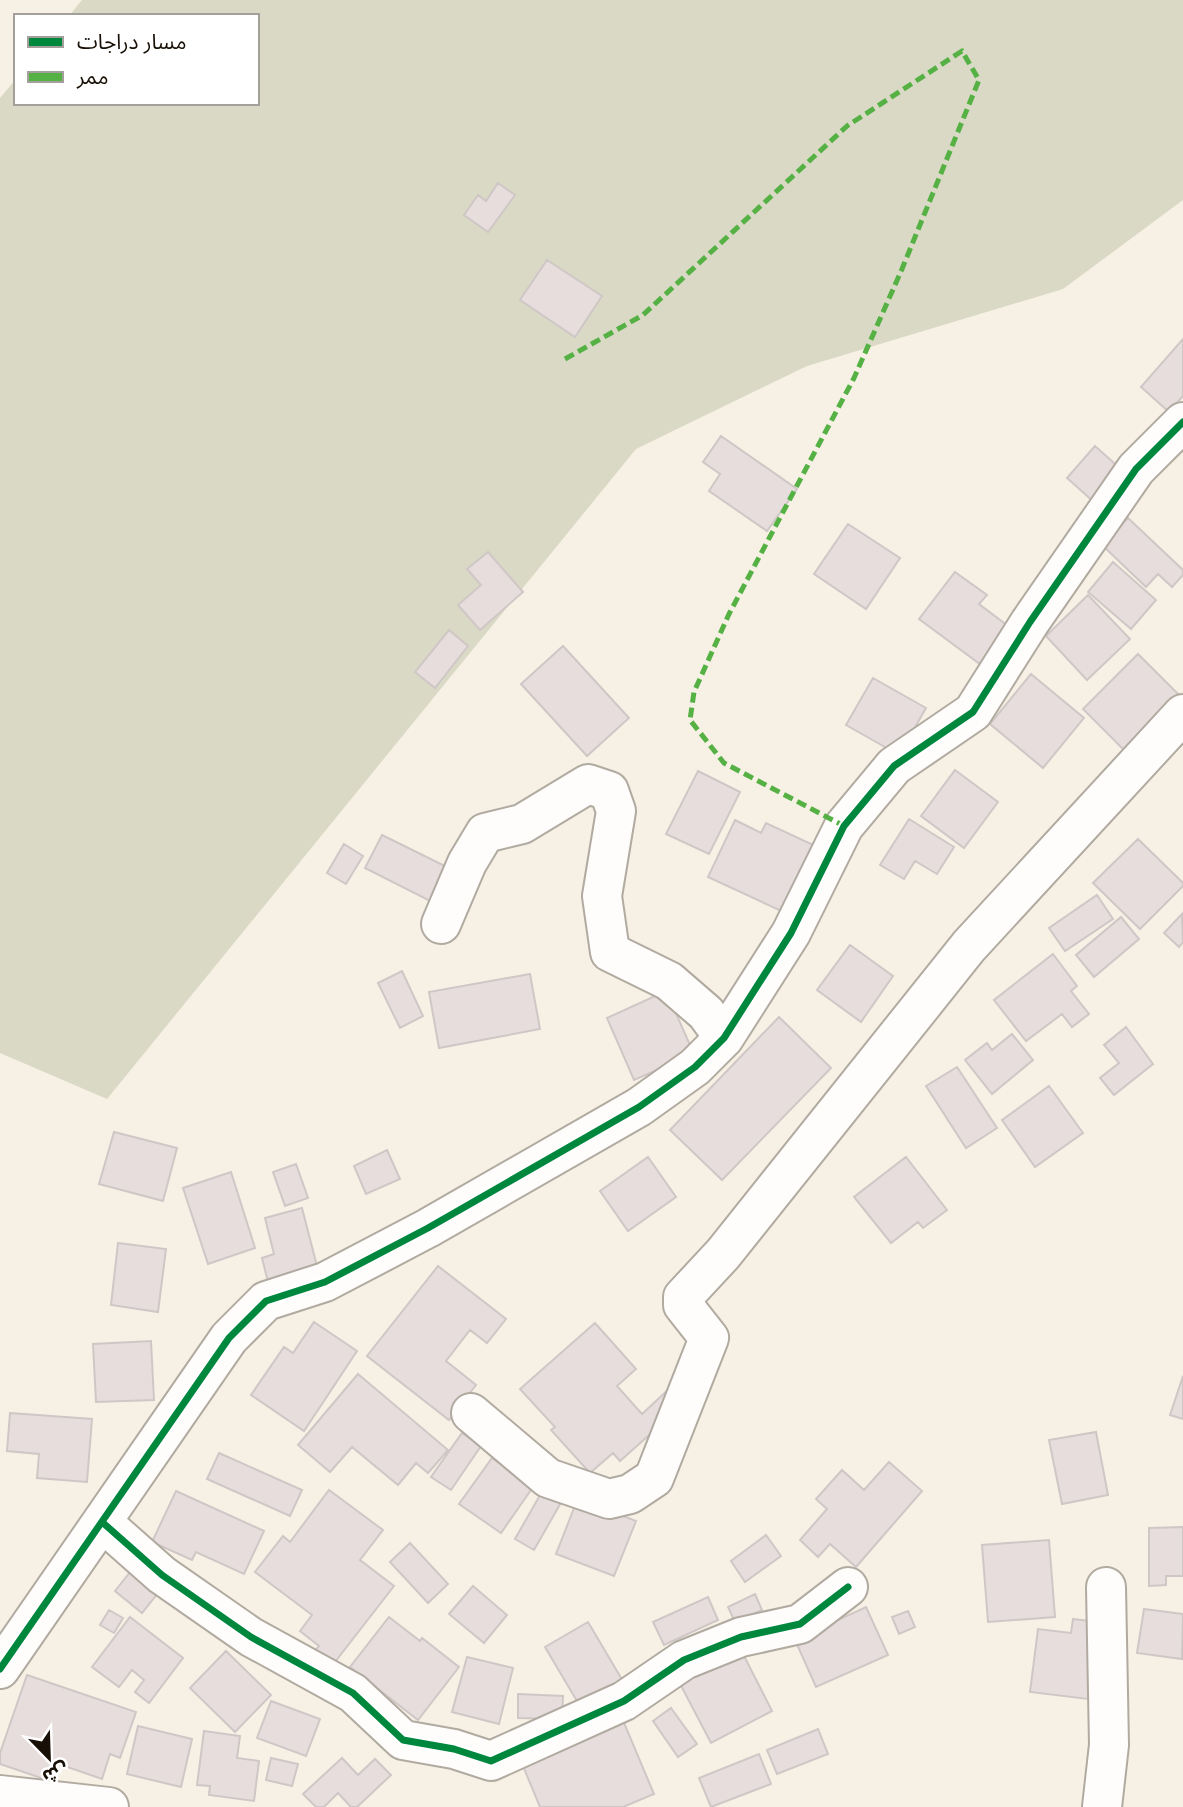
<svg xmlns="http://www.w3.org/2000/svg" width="1183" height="1807" viewBox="0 0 1183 1807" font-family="Figtree,'Noto Sans Arabic',sans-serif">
<rect width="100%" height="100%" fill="#f7f0e5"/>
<path fill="#d9d9c5" d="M82,0h1101v200l-120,89 -256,77 -171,83 -529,650 -107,-46v-955l16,-19v24h241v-87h-188z"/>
<path fill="#e7dddd" stroke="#cfc7c6" stroke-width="2" d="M498,183l17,12 -27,37 -24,-17 14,-20 8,6z
M547,260l55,36 -27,41 -55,-37z
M1183,339v57l-14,16 -28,-25z
M721,436l76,53 -30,42 -58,-40 11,-17 -17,-12z
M1095,446l28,25 -28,32 -28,-25z
M1128,518l55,52v5l-11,12 -14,-13 -12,13 -44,-42z
M848,524l52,34 -34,51 -52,-35z
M488,552l35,40 -43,38 -22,-25 23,-20 -14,-16z
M1113,562l43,38 -25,29 -43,-37z
M955,572l32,23 -8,9 37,28 -28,38 -69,-51z
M1088,595l42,44 -43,41 -41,-44z
M449,630l19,16 -33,42 -20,-16z
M563,646l66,72 -42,38 -66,-72z
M1138,654l45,45 -51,59 -49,-49z
M1031,674l53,44 -41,50 -53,-44z
M873,678l53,30 -27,47 -53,-30z
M955,770l43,32 -34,46 -43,-32z
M698,771l42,21 -31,62 -43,-20z
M909,819l45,28 -17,27 -22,-13 -11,18 -24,-14z
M735,820l26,13 5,-10 56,26 -32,66 -82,-38z
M382,835l75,37 -17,34 -75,-38z
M1138,839l45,44v3l-43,43 -47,-46z
M344,844l19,12 -17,28 -19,-11z
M1097,895l16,24 -48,32 -16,-23z
M1182,914l1,28 -4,5 -15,-14z
M1121,917l18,22 -45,38 -18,-22z
M850,945l43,31 -32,46 -44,-32z
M1053,954l24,32 -6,5 18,23 -17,13 -10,-13 -36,27 -32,-41z
M402,971l21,45 -23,12 -22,-45z
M530,974l10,55 -101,19 -10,-56z
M666,991l28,63 -60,26 -27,-62z
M779,1017l52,51 -109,112 -52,-50z
M1126,1027l27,37 -39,31 -14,-17 19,-15 -15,-18z
M1012,1034l21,26 -41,34 -27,-34 22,-17 5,7z
M957,1067l40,61 -31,20 -40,-62z
M1049,1086l34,47 -48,34 -33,-47z
M114,1132l63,16 -14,53 -64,-17z
M387,1150l13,29 -34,15 -12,-28z
M648,1157l28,40 -48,34 -28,-40z
M906,1157l41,53 -24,18 -5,-6 -27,21 -37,-46z
M296,1164l12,34 -23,8 -12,-34z
M231,1172l24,76 -47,16 -25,-76z
M302,1208l16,62 -50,12 -6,-24 12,-4 -9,-36z
M118,1243l48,6 -8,63 -47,-7z
M438,1266l68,53 -19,24 -17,-13 -24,31 30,24 -27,35 -82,-64z
M314,1322l43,29 -53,80 -53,-36 33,-48 9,6z
M595,1323l41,46 -19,17 25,28 28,-26 14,16 -64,57 -7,-8 -23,20 -39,-43 4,-3 -35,-38z
M151,1341l3,59 -58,2 -3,-58z
M358,1374l90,76 -20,23 -12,-10 -18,22 -46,-38 -22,25 -32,-27z
M1183,1376v43l-13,-4z
M10,1413l82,6 -5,63 -50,-4 2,-24 -32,-3z
M1096,1432l12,63 -46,9 -13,-64z
M462,1433l19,13 -30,44 -20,-13z
M219,1453l83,37 -12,26 -83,-37z
M492,1458l41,29 -32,46 -42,-29z
M889,1462l33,29 -66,76 -26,-23 -12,13 -18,-17 27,-31 -11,-10 26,-29 22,20z
M544,1488l19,11 -29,51 -19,-11z
M329,1490l54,40 -23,30 34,26 -63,81 -18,-14 6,-7 -19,-15 12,-16 -57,-43 28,-36 7,6z
M176,1491l88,40 -20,43 -48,-22 -4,8 -40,-18z
M578,1498l58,23 -22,55 -58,-22z
M1183,1527v49h-17v9l-17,1v-58z
M766,1535l15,21 -36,26 -14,-21z
M1049,1540l6,77 -67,5 -6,-77z
M410,1543l38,41 -20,19 -38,-41z
M139,1561l27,22 -24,30 -27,-22z
M473,1586l34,29 -23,28 -35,-29z
M755,1594l7,16 -27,12 -7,-15z
M708,1597l10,23 -54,25 -11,-23z
M866,1607l22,48 -72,32 -21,-47z
M1144,1609l39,5 -1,45 -45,-6z
M109,1610l14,8 -9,15 -14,-8z
M908,1611l7,16 -16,7 -7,-17z
M130,1617l53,41 -34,45 -14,-11 9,-12 -12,-10 -13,17 -27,-20z
M389,1617l31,24 2,-3 37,29 -41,53 -68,-53z
M1073,1619l25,3 -10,77 -58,-7 8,-63 33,4z
M588,1622l39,66 -43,25 -39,-66z
M739,1646l33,65 -61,32 -34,-65z
M226,1651l45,44 -36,37 -45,-44z
M467,1657l46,11 -14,56 -47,-12z
M27,1675l109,37 -16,46 -10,-4 -8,25 -46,-16 -6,18 -50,-17v-11z
M518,1694l45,2 -1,23 -44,-1z
M271,1701l49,18 -14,37 -49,-18z
M671,1708l26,36 -19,13 -25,-36z
M619,1711l35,83 -31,13h-83l-22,-53z
M138,1726l54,13 -11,48 -54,-13z
M818,1729l10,25 -51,20 -10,-24z
M204,1731l36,5 -3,22 22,3 -5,40 -45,-6 1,-9 -13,-1z
M759,1754l12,30 -60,23 -12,-29z
M271,1758l27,6 -6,22 -26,-6z
M342,1758l16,17 17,-16 16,16 -34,32h-6l-13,-14 -14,14h-8l-13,-13z"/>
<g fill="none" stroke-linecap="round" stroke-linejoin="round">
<g stroke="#b1aaa0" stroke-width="42">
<path id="minor" d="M441,924l26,-61 18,-30 37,-9 66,-40 21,7 7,20 -14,85 8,56 59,29 37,32 18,25
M471,1413l77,65 61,21 21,-5 24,-16 55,-140 -26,-33v-8l40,-43 246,-308 214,-232
M102,1522l60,53 89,62 102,56 50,47 51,9 37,12 133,-60 60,-41 57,-23 59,-13 48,-37
M0,1669l229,-331 37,-37 59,-19 103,-54 211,-121 56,-40 29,-29 67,-105 53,-107 50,-60 79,-54 57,-90 106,-153 47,-47
M0,1795l109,12
M1102,1807l7,-62 -3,-158"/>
</g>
<use href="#minor" stroke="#fefdfb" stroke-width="38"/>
<path stroke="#55b144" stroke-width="5" stroke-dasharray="10 5" stroke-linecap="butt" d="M565,359l78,-44 204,-189 115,-75 17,29 -77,189 -48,109 -125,236 -35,78 -4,28 34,43 120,63"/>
<g stroke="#fff" stroke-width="11">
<path id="cycleway" d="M102,1522l60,53 89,62 102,56 50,47 51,9 37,12 133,-60 60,-41 57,-23 59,-13 48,-37
M0,1669l229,-331 37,-37 59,-19 103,-54 211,-121 56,-40 29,-29 67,-105 53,-107 50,-60 79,-54 57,-90 106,-153 47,-47"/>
</g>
<use href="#cycleway" stroke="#00873e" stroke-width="7"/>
</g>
<rect x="14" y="14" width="245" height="91" fill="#ffffff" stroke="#a39f9b" stroke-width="2"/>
<rect x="28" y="37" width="35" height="10" fill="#00873e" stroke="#a39f9b" stroke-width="2"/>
<text x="77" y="49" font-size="21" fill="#181006">مسار دراجات</text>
<rect x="28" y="72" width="35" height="10" fill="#55b144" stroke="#a39f9b" stroke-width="2"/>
<text x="77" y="84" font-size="21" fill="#181006">ممر</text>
<g transform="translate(49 1758) rotate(157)" stroke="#ffffff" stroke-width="5" paint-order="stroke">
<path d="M0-5L12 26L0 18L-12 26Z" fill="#181006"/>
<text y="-10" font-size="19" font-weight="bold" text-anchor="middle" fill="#181006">ش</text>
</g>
</svg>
